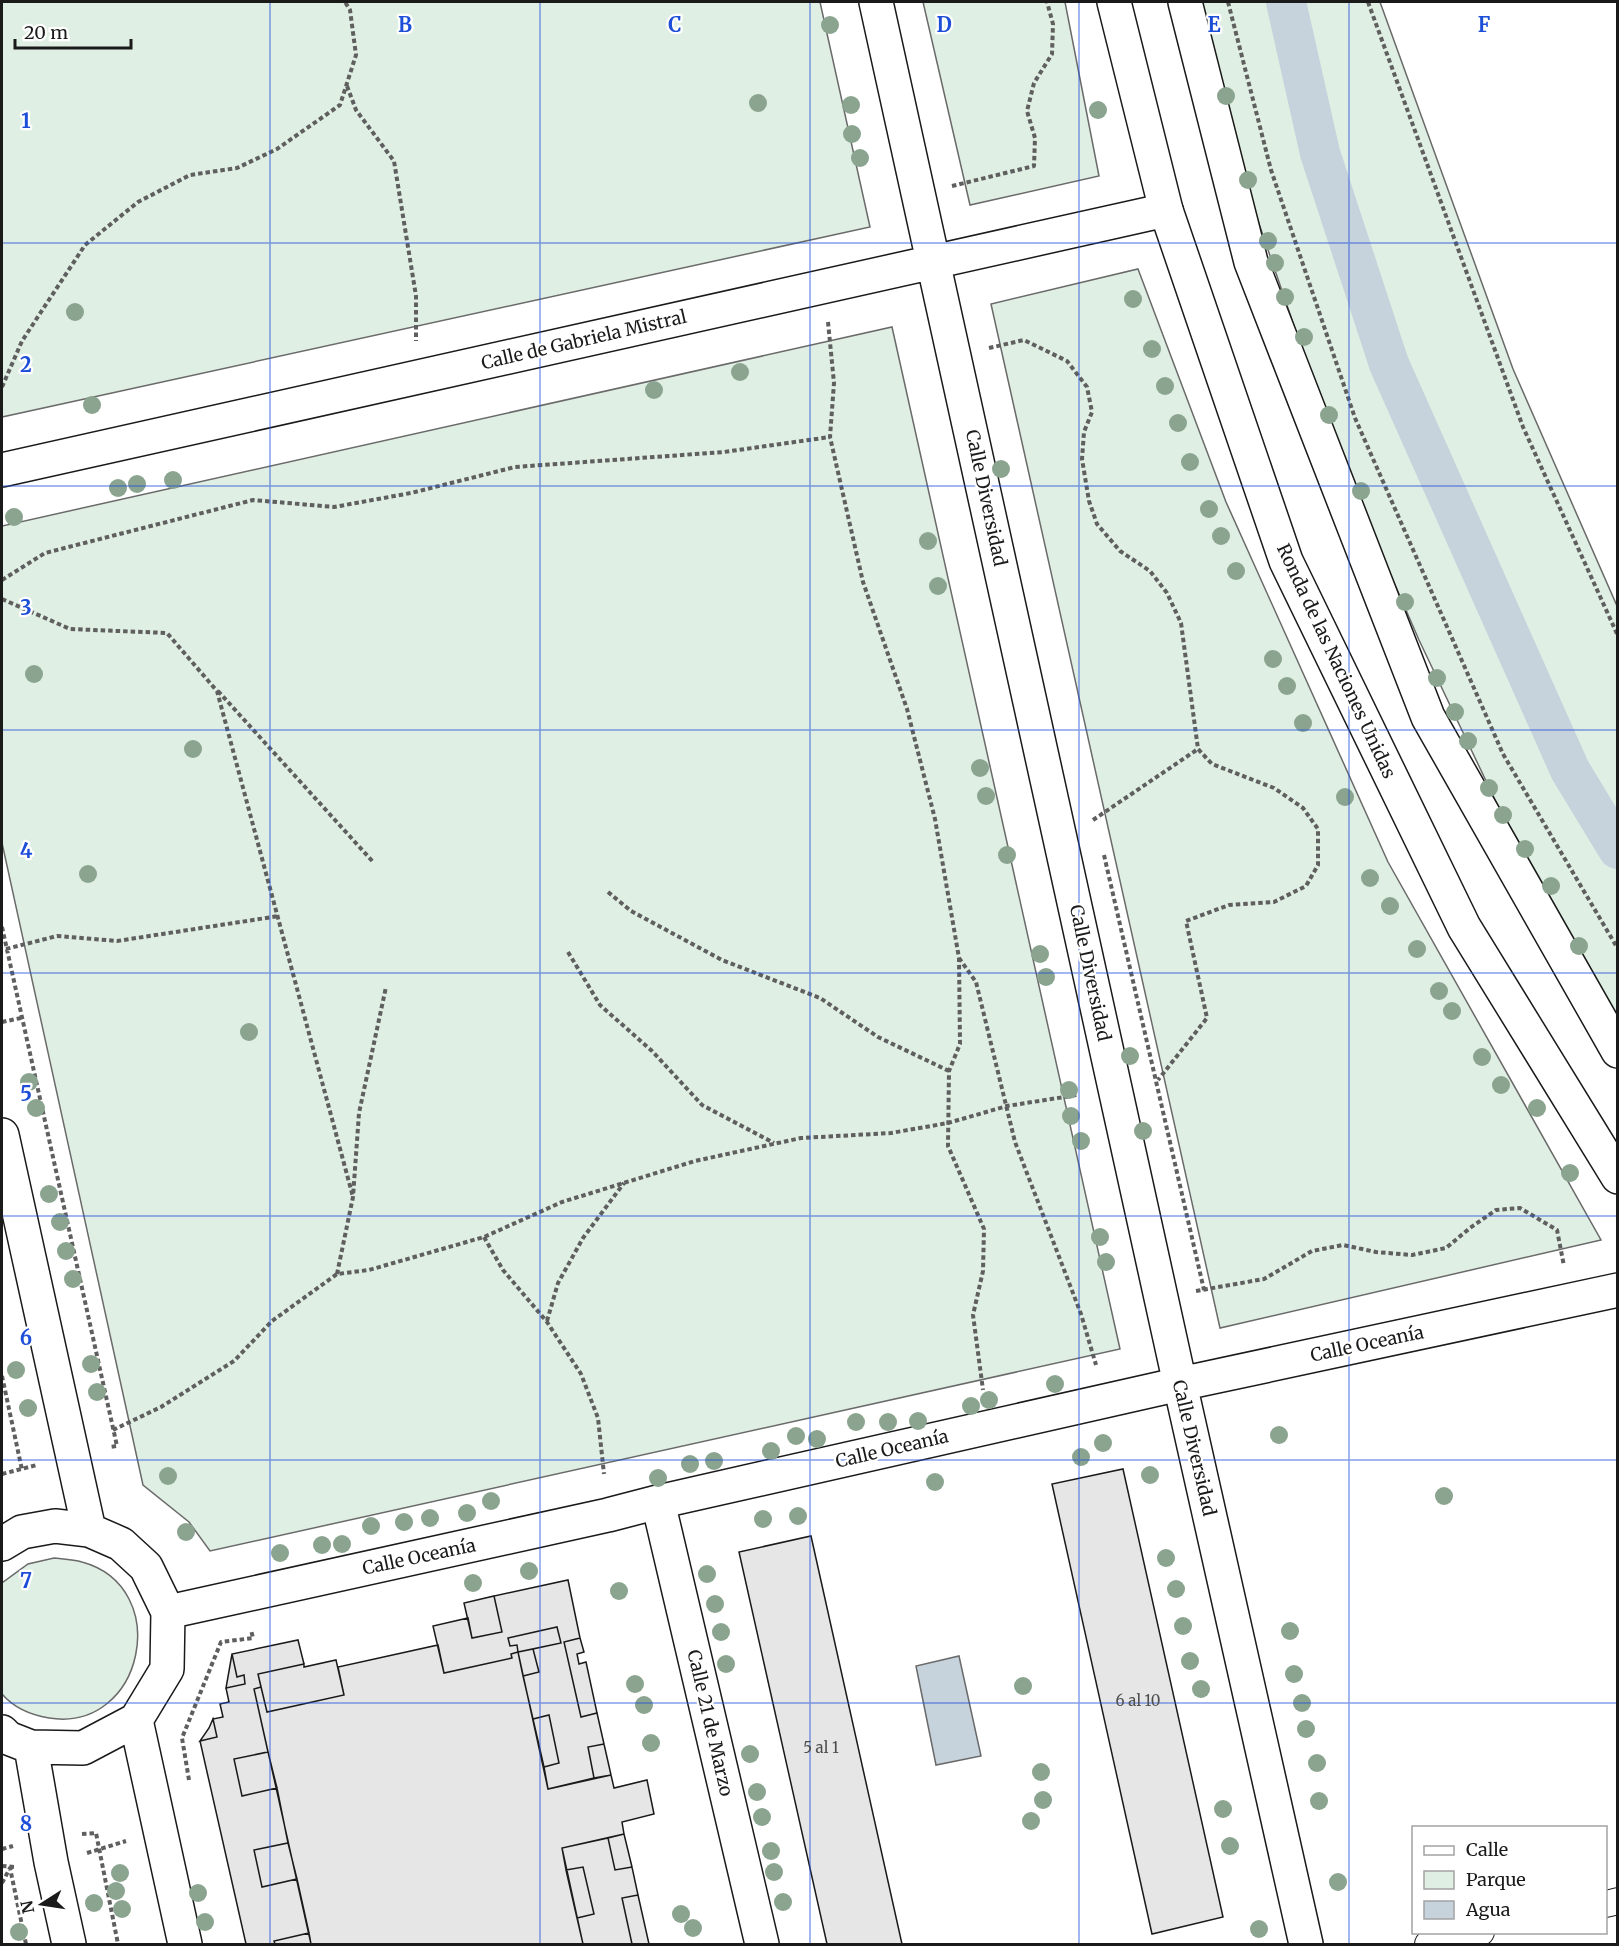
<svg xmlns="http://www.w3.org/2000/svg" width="1619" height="1946" viewBox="0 0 1619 1946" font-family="Merriweather,serif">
<rect width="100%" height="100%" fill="#fff"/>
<path fill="#e0efe3" stroke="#6a6a6a" stroke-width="1.5" d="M2,2h818l50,225 -868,190z
M923,2h142l34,174 -129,29z
M1201,2h179l133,367 104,237v410l-120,-212 -78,-164 -81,-186 -83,-242z
M1138,269l88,233 162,360 213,378 -381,88 -229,-1024z
M892,327l228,1022 -910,202 -21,-29 -46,-37 -141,-642v-317z
M54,1558c9,1 19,1 28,4 92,25 62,171 -33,156 -18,-3 -35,-10 -47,-24v-111l26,-19z"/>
<path fill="#c6d2dc" stroke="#6a6a6a" stroke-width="1.5" d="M959,1656l22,100 -45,9 -20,-99z"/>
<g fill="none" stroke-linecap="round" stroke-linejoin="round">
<path stroke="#c6d2dc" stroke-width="40" d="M1286,2l34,151 69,211 181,406 48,79"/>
</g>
<path fill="#e6e6e6" stroke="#1a1a1a" stroke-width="1.5" d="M1123,1469l100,448 -71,17 -100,-450z
M811,1536l91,408h-75l-88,-392z
M568,1580l12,58 -16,4 17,75 16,-4 7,31 -16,3 6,31 -46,11 -4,-22 15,-4 -10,-48 -16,4 -10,-43 16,-4 -6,-23 28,-6 -4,-16 -49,11 2,8 7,-1 1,7 -7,2 1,4 -68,15 -11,-47 35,-8 4,20 30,-6 -8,-36z
M494,1596l8,36 -30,6 -8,-35z
M557,1627l4,16 -43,9 -1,-7 -7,1 -2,-8z
M580,1638l4,14 -7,2 2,10 7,-2 11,51 -16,4 -17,-75z
M298,1640l6,24 -46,10 3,13 -7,2 14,63 -34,7 8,37 35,-8 11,55 -34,7 8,37 35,-8 12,54 -35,8 1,3h-29l-46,-203 17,-4 -4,-18 10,-2 -3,-13 9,-2 -3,-14 19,-4 -1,-9 -7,2 -5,-23z
M438,1645l6,28 68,-15 -1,-4 7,-2 30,137 63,-14 3,13 33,-8 7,34 -32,8 2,12 -62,14 21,96h-272l-57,-255 7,-2 6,25 77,-17 -6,-28z
M533,1649l6,23 -16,4 -5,-24z
M232,1654l5,23 7,-2 1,9 -19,4z
M336,1660l8,35 -77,17 -9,-38 46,-10v3z
M549,1715l10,48 -15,4 -11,-48z
M213,1719l4,18 -17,4 9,-13z
M604,1744l7,31 -17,3 -6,-31z
M268,1752l9,36 -35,8 -8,-37z
M624,1834l8,33 -17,3 -7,-32z
M608,1838l7,32 17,-3 6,28 -16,3 10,46h-49l-6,-26 17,-4 -11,-47 -17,3 -4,-22z
M288,1843l9,36 -35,8 -8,-37z
M583,1867l11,47 -17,4 -11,-48z
M638,1895l11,49h-17l-10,-46z
M309,1933l2,11h-36l-1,-3z"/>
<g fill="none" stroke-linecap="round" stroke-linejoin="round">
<g stroke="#1a1a1a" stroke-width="28">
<path id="pedestrian" d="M1606,1904l12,-3
M1428,1944l53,-12"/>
</g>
<g stroke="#1a1a1a" stroke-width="36">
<path id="minor" d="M876,2l304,1382 126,560
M2,470l1164,-260
M2,1135l87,395
M658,1502l104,442
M2,1544l20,-12 33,-6 34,4 32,14 25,23 22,45 -1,57 -31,51 -53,28 -52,-1 -23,-9 -6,-6
M168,1612l440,-97 50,-13 522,-118 438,-94
M136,1720l49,224
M31,1747l20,115 18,82"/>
</g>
<g stroke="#1a1a1a" stroke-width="36">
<path id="tertiary" d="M1114,2l52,208 120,351 178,366 154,250
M1185,2l66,260 177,455 190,334"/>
</g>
<path stroke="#5f5f5f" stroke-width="4" stroke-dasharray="4.5 3" stroke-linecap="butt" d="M1228,2l43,168 84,248 148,336 115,195
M1368,2l155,425 95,209
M347,86l9,24 38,51 22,135v45
M952,186l82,-20 1,-28 -8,-27 7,-28 18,-29 1,-30 -6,-22
M828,322l6,61 -4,54 33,145 44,127 28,110 24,139 1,86 -11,27 -1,75 36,83 -1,42 -10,44 10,75
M989,348l35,-8 43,21 20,26 5,25 -8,20 -2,27 7,42 8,23 23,27 30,20 17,22 14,30 17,126 14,15 62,24 29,20 15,21v36l-12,21 -32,16 -45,3 -43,16 21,97 -49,62
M2,387l20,-46 63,-96 53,-43 52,-27 47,-7 40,-19 63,-44 16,-50 -6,-45 -5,-8
M2,580l43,-27 208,-53 81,7 77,-14 104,-26 209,-15 106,-15
M2,599l68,30 97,4 50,58 136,506
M218,691l156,172
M1093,820l105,-71
M1104,855l100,435
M608,892l23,19 91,49 98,38 58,39 71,34
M2,927l115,519 -8,1
M6,949l51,-13 60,5 162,-25
M568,952l32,53 52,46 50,54 72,38
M959,958l17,24 39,160 66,172 15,51
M2,1022l19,-4
M484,1237l19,33 44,52 34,52 17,44 6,56
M337,1274l16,-77 6,-84 27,-126
M1196,1291l68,-12 48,-28 31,-6 33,7 36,3 34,-7 24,-20 26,-18 24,-2 37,22 7,36
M547,1321l11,-38 25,-45 41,-55
M2,1376l20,94
M113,1430l48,-23 73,-46 38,-40 65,-47 32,-4 115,-33 78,-35 133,-41 106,-23 90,-5 57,-10 59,-17 70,-11
M2,1474l35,-9
M189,1780l-7,-42 39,-96 32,-4 -2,-8
M82,1834l14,-1 22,111
M2,1849l11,-3
M87,1853l39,-12
M2,1866l13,1
M2,1883l8,-15 16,76"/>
<use href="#pedestrian" stroke="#fff" stroke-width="26"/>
<use href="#minor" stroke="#fff" stroke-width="33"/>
<use href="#tertiary" stroke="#fff" stroke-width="33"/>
</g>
<g fill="#8aa48f">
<circle cx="830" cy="25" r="9"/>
<circle cx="1226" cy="96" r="9"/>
<circle cx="758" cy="103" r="9"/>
<circle cx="851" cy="105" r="9"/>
<circle cx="1098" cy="110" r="9"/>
<circle cx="852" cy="134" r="9"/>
<circle cx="860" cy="158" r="9"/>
<circle cx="1248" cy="180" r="9"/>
<circle cx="1268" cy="241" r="9"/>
<circle cx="1275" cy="263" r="9"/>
<circle cx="1285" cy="297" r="9"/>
<circle cx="1133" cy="299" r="9"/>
<circle cx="75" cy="312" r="9"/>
<circle cx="1304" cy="337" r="9"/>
<circle cx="1152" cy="349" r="9"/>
<circle cx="740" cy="372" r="9"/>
<circle cx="1165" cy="386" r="9"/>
<circle cx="654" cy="390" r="9"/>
<circle cx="92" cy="405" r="9"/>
<circle cx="1329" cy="415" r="9"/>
<circle cx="1178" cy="423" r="9"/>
<circle cx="1190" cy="462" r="9"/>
<circle cx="1001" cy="469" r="9"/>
<circle cx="173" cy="480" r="9"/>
<circle cx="137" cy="484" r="9"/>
<circle cx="118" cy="488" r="9"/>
<circle cx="1361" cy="491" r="9"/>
<circle cx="1209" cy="509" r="9"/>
<circle cx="14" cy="517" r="9"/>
<circle cx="1221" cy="536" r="9"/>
<circle cx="928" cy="541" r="9"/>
<circle cx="1236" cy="571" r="9"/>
<circle cx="938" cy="586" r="9"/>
<circle cx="1405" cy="602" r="9"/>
<circle cx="1273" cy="659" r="9"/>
<circle cx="34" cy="674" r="9"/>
<circle cx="1437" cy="678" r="9"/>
<circle cx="1287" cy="686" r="9"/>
<circle cx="1455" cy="712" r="9"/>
<circle cx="1303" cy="723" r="9"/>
<circle cx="1468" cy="741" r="9"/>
<circle cx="193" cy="749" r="9"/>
<circle cx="980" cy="768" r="9"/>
<circle cx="1489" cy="788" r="9"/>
<circle cx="986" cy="796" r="9"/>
<circle cx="1345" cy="797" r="9"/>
<circle cx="1503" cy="815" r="9"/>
<circle cx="1525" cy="849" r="9"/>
<circle cx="1007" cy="855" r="9"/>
<circle cx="88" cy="874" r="9"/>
<circle cx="1370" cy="878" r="9"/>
<circle cx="1551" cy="886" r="9"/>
<circle cx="1390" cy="906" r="9"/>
<circle cx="1579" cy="946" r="9"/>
<circle cx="1417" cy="949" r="9"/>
<circle cx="1040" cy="954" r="9"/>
<circle cx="1046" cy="977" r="9"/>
<circle cx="1439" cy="991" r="9"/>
<circle cx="1452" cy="1011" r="9"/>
<circle cx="249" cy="1032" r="9"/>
<circle cx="1130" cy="1056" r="9"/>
<circle cx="1482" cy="1057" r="9"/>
<circle cx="29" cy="1082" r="9"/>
<circle cx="1501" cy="1085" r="9"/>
<circle cx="1069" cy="1090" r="9"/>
<circle cx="36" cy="1108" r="9"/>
<circle cx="1537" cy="1108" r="9"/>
<circle cx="1071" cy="1116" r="9"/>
<circle cx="1143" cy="1131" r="9"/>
<circle cx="1081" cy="1141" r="9"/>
<circle cx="1570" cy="1173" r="9"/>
<circle cx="49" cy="1194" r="9"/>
<circle cx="60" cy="1222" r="9"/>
<circle cx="1100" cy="1237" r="9"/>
<circle cx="66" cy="1251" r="9"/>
<circle cx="1106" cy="1262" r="9"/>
<circle cx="73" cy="1279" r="9"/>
<circle cx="91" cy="1364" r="9"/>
<circle cx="16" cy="1370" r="9"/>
<circle cx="1055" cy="1384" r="9"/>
<circle cx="97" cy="1392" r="9"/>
<circle cx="989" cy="1400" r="9"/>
<circle cx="971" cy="1406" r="9"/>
<circle cx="28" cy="1408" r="9"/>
<circle cx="918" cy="1421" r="9"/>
<circle cx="856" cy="1422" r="9"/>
<circle cx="888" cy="1422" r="9"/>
<circle cx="1279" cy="1435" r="9"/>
<circle cx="796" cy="1436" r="9"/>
<circle cx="817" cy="1439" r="9"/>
<circle cx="1103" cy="1443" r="9"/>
<circle cx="771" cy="1451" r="9"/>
<circle cx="1081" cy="1457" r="9"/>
<circle cx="714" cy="1461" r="9"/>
<circle cx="690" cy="1464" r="9"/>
<circle cx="1150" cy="1475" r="9"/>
<circle cx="168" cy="1476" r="9"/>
<circle cx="658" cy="1478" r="9"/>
<circle cx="935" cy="1482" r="9"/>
<circle cx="1444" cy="1496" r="9"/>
<circle cx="491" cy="1501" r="9"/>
<circle cx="467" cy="1513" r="9"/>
<circle cx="798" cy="1516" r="9"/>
<circle cx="430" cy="1518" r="9"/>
<circle cx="763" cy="1519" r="9"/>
<circle cx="404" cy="1522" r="9"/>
<circle cx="371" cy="1526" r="9"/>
<circle cx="186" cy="1532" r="9"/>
<circle cx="342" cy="1544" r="9"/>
<circle cx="322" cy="1545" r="9"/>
<circle cx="280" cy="1553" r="9"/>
<circle cx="1166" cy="1558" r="9"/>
<circle cx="529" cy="1571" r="9"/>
<circle cx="707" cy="1574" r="9"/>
<circle cx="473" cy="1583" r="9"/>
<circle cx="1176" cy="1589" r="9"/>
<circle cx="619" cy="1591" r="9"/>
<circle cx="715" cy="1604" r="9"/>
<circle cx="1183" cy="1626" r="9"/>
<circle cx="1290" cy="1631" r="9"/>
<circle cx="721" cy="1632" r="9"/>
<circle cx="1190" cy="1661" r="9"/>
<circle cx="726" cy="1664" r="9"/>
<circle cx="1294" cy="1674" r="9"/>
<circle cx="635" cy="1684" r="9"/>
<circle cx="1023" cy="1686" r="9"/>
<circle cx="1201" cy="1689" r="9"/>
<circle cx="1302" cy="1703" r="9"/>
<circle cx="644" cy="1705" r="9"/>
<circle cx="1306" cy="1729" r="9"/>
<circle cx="651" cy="1743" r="9"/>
<circle cx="750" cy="1754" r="9"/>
<circle cx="1317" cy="1763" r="9"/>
<circle cx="1041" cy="1772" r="9"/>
<circle cx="757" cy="1792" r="9"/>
<circle cx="1043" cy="1800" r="9"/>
<circle cx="1319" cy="1801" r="9"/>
<circle cx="1223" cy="1809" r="9"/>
<circle cx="762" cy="1817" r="9"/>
<circle cx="1031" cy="1821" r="9"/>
<circle cx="1230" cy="1846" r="9"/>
<circle cx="771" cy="1851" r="9"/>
<circle cx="774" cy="1872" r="9"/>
<circle cx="120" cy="1873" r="9"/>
<circle cx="1338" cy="1882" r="9"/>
<circle cx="116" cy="1891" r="9"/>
<circle cx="198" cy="1893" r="9"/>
<circle cx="783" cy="1902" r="9"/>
<circle cx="94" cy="1903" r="9"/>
<circle cx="122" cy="1909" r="9"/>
<circle cx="681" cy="1914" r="9"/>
<circle cx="205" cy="1922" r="9"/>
<circle cx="693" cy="1928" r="9"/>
<circle cx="1259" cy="1929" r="9"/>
<circle cx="19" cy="1932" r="9"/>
</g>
<path fill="none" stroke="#1d4ed8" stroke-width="1.5" stroke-opacity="0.55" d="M270,2v1942M540,2v1942M810,2v1942M1079,2v1942M1349,2v1942M2,243h1616M2,486h1616M2,730h1616M2,973h1616M2,1216h1616M2,1460h1616M2,1703h1616"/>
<g text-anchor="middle" stroke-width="4.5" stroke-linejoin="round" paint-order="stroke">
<g font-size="15" fill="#4d4d4d">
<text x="1138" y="1706">6 al 10</text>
<text x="821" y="1753">5 al 1</text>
</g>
<g font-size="18" fill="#1a1a1a" stroke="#fff">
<text transform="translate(584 340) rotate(-13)" y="6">Calle de Gabriela Mistral</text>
<text transform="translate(986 498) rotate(78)" y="6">Calle Diversidad</text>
<text transform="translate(1336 661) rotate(65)" y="6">Ronda de las Naciones Unidas</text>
<text transform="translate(1090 973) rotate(78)" y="6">Calle Diversidad</text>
<text transform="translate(1367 1344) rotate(-12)" y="6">Calle Oceanía</text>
<text transform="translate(1194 1448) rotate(77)" y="6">Calle Diversidad</text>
<text transform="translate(892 1449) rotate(-13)" y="6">Calle Oceanía</text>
<text transform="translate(419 1557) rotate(-12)" y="6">Calle Oceanía</text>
<text transform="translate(710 1723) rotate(77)" y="6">Calle 21 de Marzo</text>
</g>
</g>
<g font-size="20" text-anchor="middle" font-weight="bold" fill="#1d4ed8" stroke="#fff" stroke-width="4.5" stroke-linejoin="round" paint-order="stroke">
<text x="405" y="32">B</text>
<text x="675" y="32">C</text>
<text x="944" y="32">D</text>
<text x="1214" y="32">E</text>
<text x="1484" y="32">F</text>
<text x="26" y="128">1</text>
<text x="26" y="372">2</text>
<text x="26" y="615">3</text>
<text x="26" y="858">4</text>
<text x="26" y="1101">5</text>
<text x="26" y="1345">6</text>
<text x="26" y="1588">7</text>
<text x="26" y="1831">8</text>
</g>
<rect width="1619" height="1946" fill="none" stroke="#1a1a1a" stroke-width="6"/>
<rect x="1412" y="1826" width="195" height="108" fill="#ffffff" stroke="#a3a3a3" stroke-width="1.5"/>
<rect x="1424" y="1846" width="30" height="9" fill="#ffffff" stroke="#a3a3a3" stroke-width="1.5"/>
<text x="1466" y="1856" font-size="18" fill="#1a1a1a">Calle</text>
<rect x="1424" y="1871" width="30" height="18" fill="#e0efe3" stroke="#a3a3a3" stroke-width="1.5"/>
<text x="1466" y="1886" font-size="18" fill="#1a1a1a">Parque</text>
<rect x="1424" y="1901" width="30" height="18" fill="#c6d2dc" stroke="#a3a3a3" stroke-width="1.5"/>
<text x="1466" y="1916" font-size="18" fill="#1a1a1a">Agua</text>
<g transform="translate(42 1904) rotate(258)" stroke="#ffffff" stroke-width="4.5" paint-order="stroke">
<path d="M0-4.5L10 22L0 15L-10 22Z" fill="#1a1a1a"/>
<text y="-9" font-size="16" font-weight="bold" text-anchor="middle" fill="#1a1a1a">N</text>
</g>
<path d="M15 39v9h116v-9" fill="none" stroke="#1a1a1a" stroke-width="3"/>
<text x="24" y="39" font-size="18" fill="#1a1a1a" stroke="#ffffff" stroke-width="4.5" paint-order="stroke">20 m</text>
</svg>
